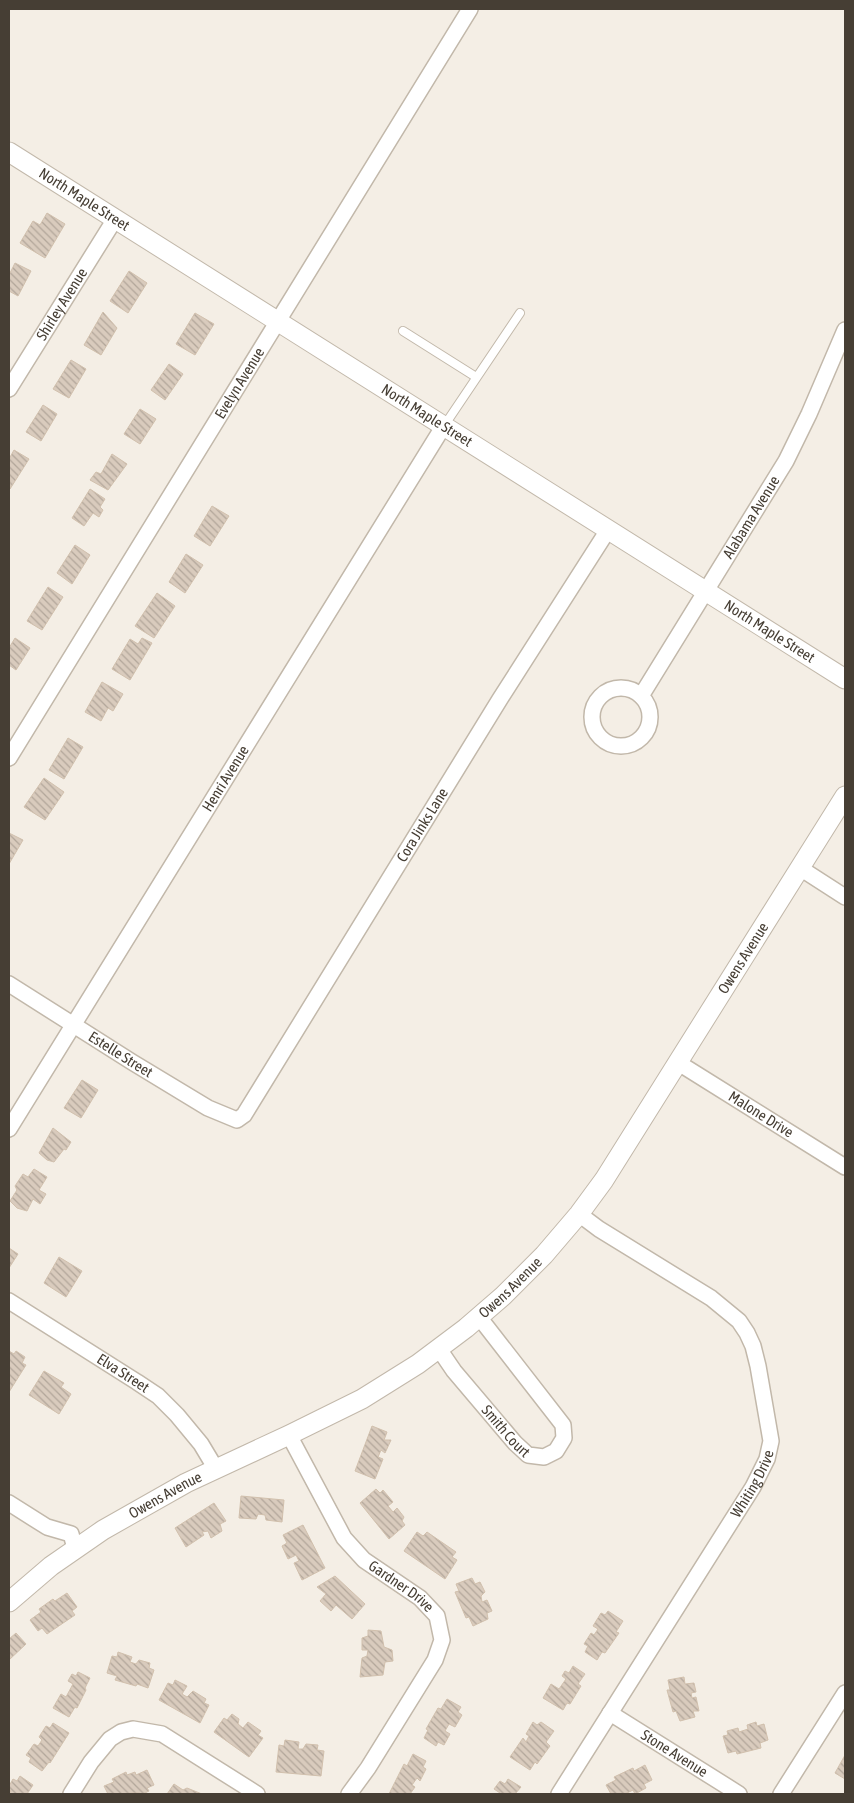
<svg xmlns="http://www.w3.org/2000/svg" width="854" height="1803" viewBox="0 0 854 1803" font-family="'Asap Condensed',sans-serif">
<defs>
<pattern id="building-back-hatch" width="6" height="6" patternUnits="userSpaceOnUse" patternTransform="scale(1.25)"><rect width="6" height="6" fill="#d9cbbd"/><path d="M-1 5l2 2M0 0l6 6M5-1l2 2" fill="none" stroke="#b2a69a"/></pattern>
</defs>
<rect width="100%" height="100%" fill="#f4eee5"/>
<path fill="url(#building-back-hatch)" stroke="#d1c0ad" d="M47,213l18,11 -20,34 -25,-15 13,-22 7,4z
M15,263l16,8 -13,25 -9,-5v-16z
M129,271l18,12 -19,30 -18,-12z
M103,312l14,16 -16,27 -17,-10z
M195,313l19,11 -19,31 -19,-11z
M71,360l15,9 -17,29 -16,-9z
M169,364l14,10 -18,26 -14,-10z
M43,405l14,9 -16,27 -15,-9z
M140,409l16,10 -16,25 -16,-10z
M14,450l15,9 -19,30 -1,-30z
M112,454l15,10 -19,26 -18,-10 6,-8 5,2z
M90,489l15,10 -5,8 3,3 -4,7 -6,-4 -9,13 -12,-8z
M212,506l17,10 -19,30 -16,-10z
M75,545l15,10 -18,29 -15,-11z
M186,554l17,11 -18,28 -16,-11z
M48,587l15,10 -21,33 -15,-9z
M157,593l18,13 -21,32 -19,-12z
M15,638l15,10 -14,22 -7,-5v-17z
M142,638l10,5 -22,37 -18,-11 18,-30 8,5z
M102,682l21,12 -10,17 -5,-3 -7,13 -16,-9z
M68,738l15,9 -19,32 -15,-9z
M44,778l20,14 -19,28 -21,-13z
M9,833l14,7 -14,24z
M82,1080l16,10 -17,28 -17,-10z
M53,1128l18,14 -5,8 -2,-1 -10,13 -7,-2 -8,-7z
M34,1169l13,8 -8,13 7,4 -6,10 -7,-5 -6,12 -10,-3 -7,-7 7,-11 -2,-4 8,-12 5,3z
M9,1248l9,6 -9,14z
M59,1257l23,14 -16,26 -22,-14z
M9,1351l5,3 2,-3 9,6 -3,6 4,2 -17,27z
M44,1371l20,12 -3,4 10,7 -12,20 -30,-19z
M372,1426l15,6 -3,8h7l-6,13 -4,-3 -3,7 5,2 -8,20 -20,-8z
M376,1489l4,4 3,-3 10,12 -5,4 5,6 4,-4 7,9 -2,4 3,4 -16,14 -29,-36z
M241,1496l43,4 -2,22 -16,-2 -1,-5 -7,-1 -2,5 -17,-1z
M214,1503l12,18 -6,3 2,7 -11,7 -3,-7 -6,1 2,3 -18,12 -11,-19z
M303,1525l22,43 -23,12 -8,-17 5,-2 -3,-6 -8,4 -6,-13 5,-3 -4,-8z
M417,1532l6,4 4,-4 29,20 -4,5 5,3 -12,19 -41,-28z
M335,1576l30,28 -13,15 -16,-14 -5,6 -11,-10 6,-7 -9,-7z
M472,1578l3,6 5,-2 5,10 -4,4 1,6 5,-2 5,11 -5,2 1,6 -15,7 -4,-9 -3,1 -11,-26 4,-1 -3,-7z
M67,1593l10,14 -5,4 3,4 -28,19 -5,-6 -4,3 -8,-11 11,-8 -2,-3 14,-10 2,2z
M608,1611l15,10 -7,11 3,1 -14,20 -3,-1 -5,8 -12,-8 3,-6 -4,-2 7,-11 3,2 4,-6 -5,-3 8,-13 4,2z
M368,1630l13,1 3,16 8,3 1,11 -8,1 -2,13 -23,2 2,-19 5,-2 1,-6h-6v-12l6,-2z
M16,1633l10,11 -17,16v-21z
M118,1652l14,5 -2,5 6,2 3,-4 11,3 -1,5 5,2 -6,18 -11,-4 -1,2 -21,-6 2,-4 -10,-3 5,-17 5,1z
M573,1666l12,8 -7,10 3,2 -11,18 -3,-1 -4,7 -20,-12 8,-14 8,5 7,-10 -4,-3 3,-5 4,2z
M78,1672l12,6 -5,10 1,2 -9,18 -2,-1 -6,10 -16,-9 8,-14 5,3 7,-13 -5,-3 4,-7 4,2z
M684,1677l1,7 9,-1 2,9 -5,1 1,5 4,-1 3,14h-6l2,6 -15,4 -4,-10 -3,1 -6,-22h3l-2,-10z
M175,1680l12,6 -5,8 5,3 6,-6 13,8 -2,4 5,2 -9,18 -41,-23 9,-17 5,2z
M447,1699l14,8 -3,5 4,3 -7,12 -6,-3 -4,7 5,3 -6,11 -6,-3 -2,4 -12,-8 4,-8 -2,-1 12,-21 3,1z
M232,1714l7,5 -1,5 5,4 5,-6 13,9 -3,4 5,3 -14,19 -35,-25 10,-14 3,2z
M533,1722l4,3 4,-3 13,9 -8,11 4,4 -13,18 -2,-2 -5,8 -20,-13 13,-19 3,4 3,-6 -3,-2z
M756,1722l1,4 7,-2 4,16 -8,3 1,5 -24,6 -1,-3 -8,2 -5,-17 5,-1 -1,-4 11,-3 1,4 9,-3 -1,-4z
M53,1723l16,10 -19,30 -1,-1 -7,9 -13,-9 2,-4 -5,-3 8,-11 4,2 4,-6 -3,-3 7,-11 4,2z
M285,1740l14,2 -1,7h5l3,-5 12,1 -1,5 7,1 -3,25 -45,-4 3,-27 5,1z
M413,1754l13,7 -3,6 3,2 -6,12 -3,-3 -5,7 3,2 -5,7h-21l15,-30 3,2z
M845,1755v24l-10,-6z
M645,1765l7,15 -8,4 2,4 -11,6 -2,-4 -8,4h-14l-5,-9 10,-5 -2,-3 19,-9 1,3z
M147,1770l7,15 -7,3 2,3 -6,3 -5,-1 -30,1 -4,-8 10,-4 -2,-3 14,-7 1,3 8,-3 1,3z
M20,1776l13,9 -6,9h-18l2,-3 -2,-1v-4l4,-7 4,2z
M508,1779l13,8 -6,7h-16l1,-1 -6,-4 6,-8 5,3z
M174,1784l9,6 4,-2 15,6h-35z"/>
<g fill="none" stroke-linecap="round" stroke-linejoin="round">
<g stroke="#c2b8aa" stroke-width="10">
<path id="service" d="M403,331l73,46
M444,426l76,-113"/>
</g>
<g stroke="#c2b8aa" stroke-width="18">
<g id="minor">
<path id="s1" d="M9,389l106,-170"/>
<circle cx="621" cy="717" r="29"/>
<path id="s2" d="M641,696l145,-235 23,-47 36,-84"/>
<path id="s3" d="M9,758l461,-749"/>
<path d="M800,868l45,29"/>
<path id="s4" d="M9,984l123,78 76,46 29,12 7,-5 256,-416 108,-169"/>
<path id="s5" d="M677,1062l168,105"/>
<path id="s6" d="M9,1129l434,-702"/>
<path id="s7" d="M9,1301l128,81 21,14 19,19 24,29 15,25"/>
<path id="s8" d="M439,1349l15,22 61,72 13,12 16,2 12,-6 8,-13 -1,-13 -84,-108"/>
<path id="s9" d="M289,1435l55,103 20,22 56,38 17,18 5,24 -7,20 -67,108 -19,26"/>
<path d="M9,1503l38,24 24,7 4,14"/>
<path id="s10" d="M610,1713l129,81"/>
<path d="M71,1794l20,-32 19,-23 11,-7 12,-3 29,5 95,60"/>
<path id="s11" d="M559,1794l194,-307 14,-28 4,-18 -13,-75 -5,-20 -6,-13 -8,-12 -28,-23 -112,-69 -20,-15"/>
<path d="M781,1794l64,-101"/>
</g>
</g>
<g stroke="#c2b8aa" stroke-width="21">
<g id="tertiary">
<path id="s12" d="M9,152l836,527"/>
<path id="s13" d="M9,1602l42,-36 52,-36 83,-47 103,-48 73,-36 56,-35 48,-36 37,-32 41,-41 35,-41 25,-34 241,-384"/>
</g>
</g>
<use href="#service" stroke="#fff" stroke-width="8"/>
<use href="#minor" stroke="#fff" stroke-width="15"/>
<use href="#tertiary" stroke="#fff" stroke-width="19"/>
</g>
<g text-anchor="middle" stroke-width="4" stroke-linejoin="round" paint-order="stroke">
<g font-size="15" fill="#463e34" stroke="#fff">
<text dy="5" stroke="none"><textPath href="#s12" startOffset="89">North Maple Street</textPath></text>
<text dy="5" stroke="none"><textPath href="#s1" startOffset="100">Shirley Avenue</textPath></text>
<text dy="5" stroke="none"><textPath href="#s3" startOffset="440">Evelyn Avenue</textPath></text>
<text dy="5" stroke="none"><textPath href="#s12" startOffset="494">North Maple Street</textPath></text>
<text dy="5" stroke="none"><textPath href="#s2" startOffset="210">Alabama Avenue</textPath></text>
<text dy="5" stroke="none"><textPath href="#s12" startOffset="899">North Maple Street</textPath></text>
<text dy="5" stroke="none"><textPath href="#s6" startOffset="412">Henri Avenue</textPath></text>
<text dy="5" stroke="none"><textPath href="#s4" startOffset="615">Cora Jinks Lane</textPath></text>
<text dy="5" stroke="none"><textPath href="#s13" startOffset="1000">Owens Avenue</textPath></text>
<text dy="5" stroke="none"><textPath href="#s4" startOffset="132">Estelle Street</textPath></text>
<text dy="5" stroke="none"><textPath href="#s5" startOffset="99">Malone Drive</textPath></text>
<text dy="5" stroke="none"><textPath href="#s13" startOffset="595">Owens Avenue</textPath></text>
<text dy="5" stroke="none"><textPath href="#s7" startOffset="135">Elva Street</textPath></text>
<text dy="5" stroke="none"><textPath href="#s8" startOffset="106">Smith Court</textPath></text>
<text dy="5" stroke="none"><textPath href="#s11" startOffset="366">Whiting Drive</textPath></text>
<text dy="5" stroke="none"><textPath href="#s13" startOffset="190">Owens Avenue</textPath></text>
<text dy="5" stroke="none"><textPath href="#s9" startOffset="192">Gardner Drive</textPath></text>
<text dy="5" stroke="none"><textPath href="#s10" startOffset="76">Stone Avenue</textPath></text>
</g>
</g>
<rect width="854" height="1803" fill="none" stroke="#463e34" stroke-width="20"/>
</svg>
